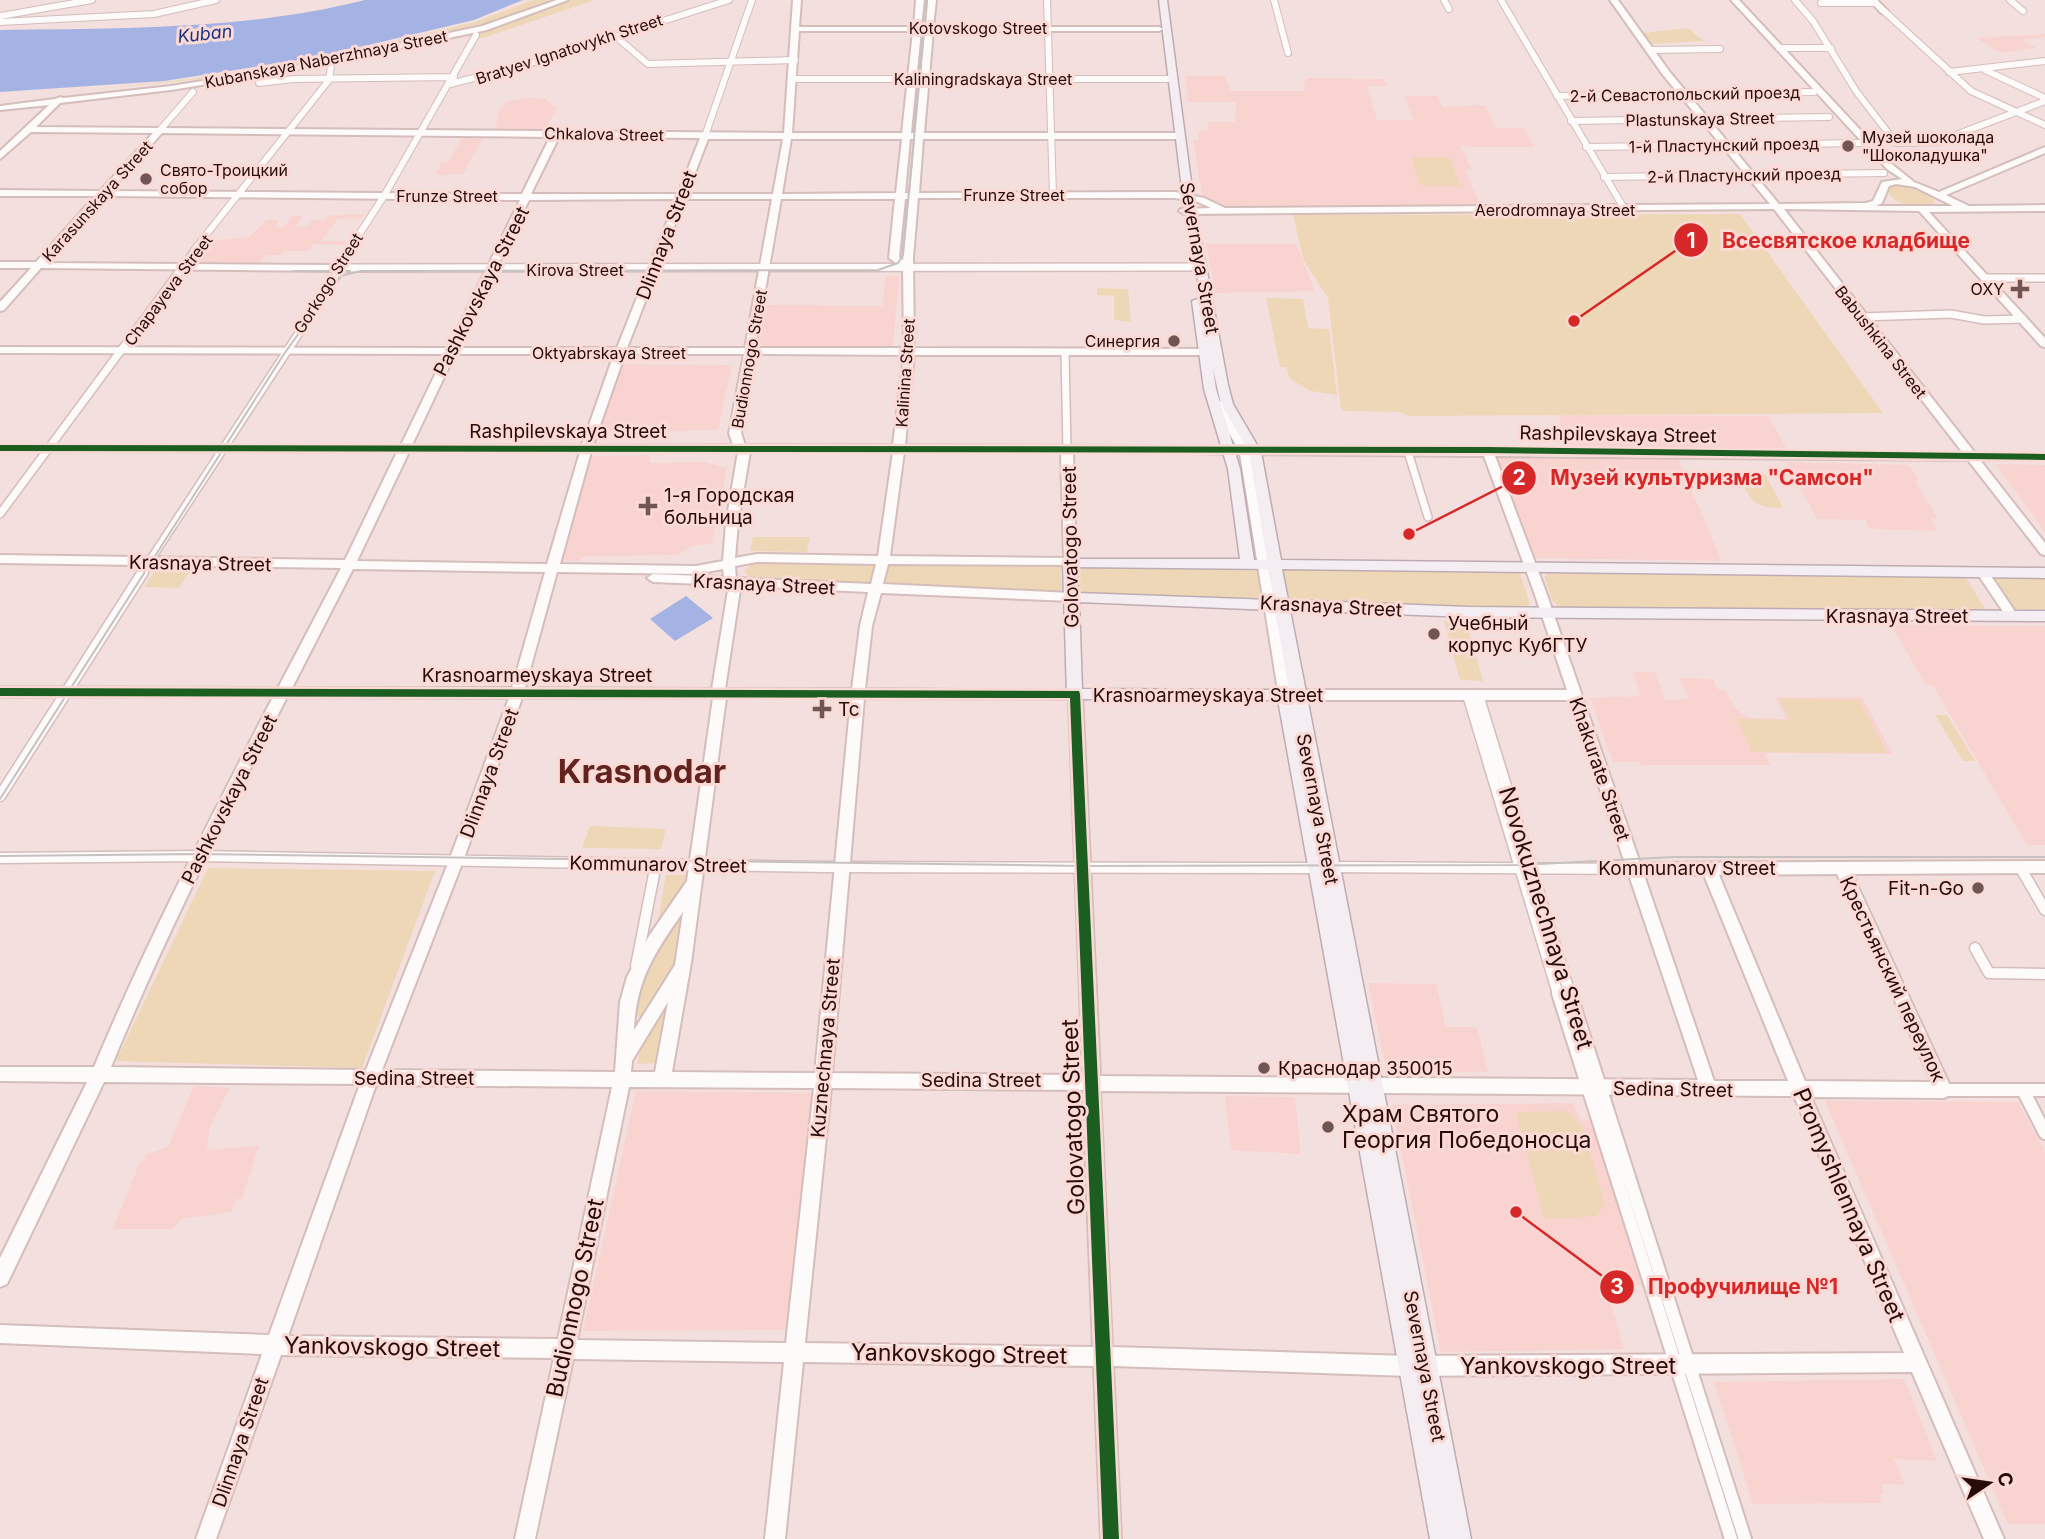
<svg xmlns="http://www.w3.org/2000/svg" width="2045" height="1539" viewBox="0 0 2045 1539" font-family="Inter,sans-serif">
<rect width="100%" height="100%" fill="#f3e0de"/>
<path fill="#f9d3cf" d="M2045,34v3l-23,3 14,8 -36,5 -23,-15z
M1185,76h40l5,15h75l-1,-10 4,-3 76,1 3,7h-20l10,34h36l-8,-24h33l5,11 42,-2 11,23h28l10,19h-66l-8,-3 12,26h-7l16,36 -253,3 -26,-14 -9,-55 6,-1 -1,-7 10,-2v-8h27l1,-20h-48z
M534,97l4,3 6,-2 13,11 -13,21 -49,-1 5,-20 7,-7z
M463,136h21l-21,38 -27,1 5,-12 7,-1z
M364,214l-2,4 -24,1 -17,22h26l-2,4 -32,-1 -5,7h-24l-3,4h-16l-5,8 -65,-1 16,-21 38,-4 18,-17h9l3,2 -3,5h8l8,-11h10l-6,10 11,1 5,-7h13l4,-5z
M1206,244h90l19,47 -99,2z
M886,276h13l-6,71 -125,1 -11,-6 6,-37 119,1z
M623,364l109,1 -14,65 -120,2z
M1559,415l209,1 18,32h-222z
M650,455v8l54,-1 23,6 -15,76 -21,2 -13,9 -92,1 -7,5h-15l-1,-8 25,-97z
M1497,456l181,3 44,102 -188,-3z
M1786,462l123,3 10,15 -4,1 23,38h-7l7,12 -68,-2 -5,-9 -48,-1z
M1996,464l49,1v67z
M1891,625l154,1v219h-18l-94,-159 -7,-1z
M1633,672h22l10,28 24,-1 -9,-21 33,1 4,10 8,1 11,19 13,9 37,1 -10,-22h86l31,57 -128,-1 5,12h-129l-1,-3h-27l-23,-64 51,-2z
M1368,983l68,1 10,43h31l11,45 -101,1z
M194,1086l36,2 -20,38 -3,24 52,-4 -17,53h-6l-5,13 -50,7 -8,10h-60l27,-67 4,-1 2,-7 22,-7z
M636,1091l176,2 -25,237 -204,1z
M1225,1096l70,1 6,57 -70,-4z
M1825,1101l193,1 27,50v372h-37z
M1574,1103l6,17h11l51,165 -36,1 18,63 -183,3 -49,-247z
M1904,1379l33,82 -43,-2 11,26 -24,-1 3,9 -5,1 3,9 -129,1 -39,-122z"/>
<path fill="#eed7b6" d="M534,0h17l-61,22 -162,36 -129,21 -146,15 136,-15 136,-22 150,-35z
M568,0h27l-115,39v-9l32,-8z
M1688,28l16,13 -52,3 -10,-11z
M1411,157l39,1 10,28 -40,-1z
M1899,184c13,2 32,5 36,19 -15,6 -43,3 -48,-14z
M1740,214l143,199 -474,3 -10,-4 -54,-1 -4,-2 -13,-111 -24,-37 -11,-46z
M1097,288l31,1 3,33 -17,-2v-24l-17,-1z
M1266,298l37,1 5,29 21,1 8,66 -26,-4 -21,-12 -4,-12h-6z
M1738,474h27l18,34c-32,0 -32,-8 -45,-34z
M753,537h57l-3,15 -57,-1z
M754,563l307,4 1,25 -311,-14 -7,-7z
M1079,567l181,4 4,27 -184,-5z
M1283,570l237,3 10,31 -10,5 -233,-10z
M155,571h35l-11,17 -35,-1z
M1548,573l418,5 21,34 -428,-5 -6,-5 -9,-25z
M1992,578h53v31h-32z
M1444,621h22l17,60 -23,-1z
M1780,699l79,1 28,53 -135,-1 -15,-33 53,1z
M1935,715h12l28,46h-12z
M590,826l76,3 -5,20 -79,-1z
M208,868l227,3 -73,197 -246,-7z
M666,875h20l-2,13 -27,37z
M681,920l-6,42 -30,52 -5,4 -3,-3 7,-43 31,-51z
M666,1007l-7,56 -22,1 4,-20z
M1567,1111l15,16 23,76 -8,13 -53,3 -28,-107z"/>
<path fill="#a5b3e4" d="M365,0h158l-49,20 -156,37 -154,24 -164,11v-62c120,-2 247,0 365,-30z
M686,596l27,22 -38,23 -25,-22z"/>
<g fill="none" stroke-linecap="round" stroke-linejoin="round">
<path stroke="#d5c0be" stroke-width="10" stroke-dasharray="10 5" stroke-linecap="butt" d="M1136,449l56,1"/>
<g stroke="#d4bdbb" stroke-width="8">
<path id="street-far3" d="M1047,0l6,195
M1274,0l14,53
M1444,0l5,9
M1501,0l124,210
M1795,0l18,21 43,70 40,52 41,-1 108,-41
M2010,0l13,11
M1821,3h55
M1884,11l87,80 74,34
M0,16l92,-16
M0,22l154,-8 62,-14
M614,35l34,29 147,-4
M1779,48h52
M1650,50l70,-1
M1985,70l60,28
M1949,72l96,-11
M794,79h379
M259,83l35,-4 160,-2
M450,84l75,-19 204,-65
M1557,96l257,-4
M1571,121l258,-4
M160,130l33,-38
M705,136l47,-136
M1586,147l275,-4
M1604,177l280,-4
M194,250l135,-170 2,-14
M349,250l35,-54 92,-161"/>
</g>
<g stroke="#d4bdbb" stroke-width="10">
<path id="street-far2" d="M337,268l855,-1
M1985,278h60
M1862,317l89,-3 33,6 39,-1
M1065,353l2,96
M1408,452l20,65
M0,514l196,-265
M149,562l188,-287v-7l13,-19
M141,574l5,-7"/>
</g>
<g stroke="#d4bdbb" stroke-width="13">
<path id="street-far1" d="M1468,695l90,299
M1478,695l92,299
M0,796l143,-224
M0,858l198,-2 626,11 492,1
M1329,867l304,2
M2020,867l25,43
M1975,948l14,25 56,1
M636,966l20,-102"/>
</g>
<g stroke="#d4bdbb" stroke-width="16">
<path id="street" d="M1558,993l173,546
M1570,993l175,546
M1944,1090h101
M2023,1090l22,43"/>
</g>
<g stroke="#d4bdbb" stroke-width="4">
<path id="secondary" d="M557,0h11l-81,30 -192,40 -124,20 -111,13 -24,24 748,6 9,-133h8l-2,27h115l2,-27h8l-3,27h5l2,-27h8l-3,27h226l4,2 -4,2h-226l-9,102h255l4,3 -4,3h-256l-4,54 256,-1 29,6 21,10 545,-4 -107,-129 -53,-75h8l51,71 110,133 87,-1 7,-2 9,-19 20,-3 -15,-10 -156,-169h8l154,165 21,17 25,10 106,-45v6l-99,42 23,11 76,-1v6l-116,1 116,126v9l-4,-1 -122,-135 -135,-2 191,244 70,1v6h-65l65,83v12l-4,-1 -73,-94 -473,-4 51,136 94,271 405,-2v12l-193,1 100,216 -2,5 -6,3 -133,-1 193,442h-20l-72,-167 -503,4 -296,-10 8,173h-20l-7,-173 -291,-4 -18,177h-20l19,-177 -211,-3 -38,180h-20l39,-181 -273,-3 -65,184h-20l66,-185 -262,-11v-18l269,10 91,-251 -256,-2 -97,202 -7,3v-29l87,-176 -87,-1v-14h94c53,-126 116,-248 179,-370h-273v-10l278,1 63,-120 -341,-5v-8l345,5 52,-108 -397,-1v-6h401l44,-91 -445,-1v-6l448,1 72,-148 -415,-4 -59,67 291,2 5,3 -5,3 -296,-3 -37,42 -4,1v-9l31,-34h-31v-6h36l59,-66h-95v-6l100,1 53,-58 -122,-1 -31,27v-8l49,-46 -49,5v-4l55,-7 5,-2 3,1 108,-12 124,-20 187,-40zM799,31h114l-11,102h-110zM921,31h4l-10,102h-4zM162,133l388,4 -28,57 -412,-3zM559,137l141,1 -22,56h-147zM708,139h75l-10,55h-86zM791,139h111l-6,54 -114,1zM910,139h5l-5,54h-5zM1896,184l19,3 38,19h-77l6,-3 7,-17zM918,198h257l23,4 13,6 -30,1 -2,2 5,3 590,-5 189,244 -471,-4 -5,-2 -5,2 -234,-2 -27,-45 -5,-3 -5,3 26,45h-45l-6,3 6,3 48,1 39,243 5,2 6,-3 6,4h274l128,380 -598,-4 -18,-382 -2,-3 -215,-2 7,-63 9,-33 190,8 6,-4 -6,-4 -188,-9 5,-20 186,1 2,-3 -3,-110h63l6,-3 -6,-3 -231,-1 9,-90h302l5,-3 -5,-3 -302,-1 -1,-90zM676,199l-59,149h-159l71,-148zM685,199h87l-27,149h-118zM781,199h114l-6,59 14,10 1,80h-149zM905,199h4l-6,61 -4,-3zM455,354h159l-32,91h-170zM625,354h119l-15,79 4,12h-140zM754,354l150,1 -11,90h-148l-4,-12zM409,452h171l-33,112 -190,-3zM591,452h147l-12,71 -3,38 -27,5 -136,-2zM750,452h143l-15,104 -121,-2 -22,4 3,-35zM904,452h157l3,106 -174,-2zM1251,454l233,2 50,136 33,98h-271l-6,3zM757,562l119,2 -5,20 -135,-6 -1,-12zM353,569l192,3 -33,116h-220zM723,569l1,8 -71,-3 -6,4 6,4 73,3 2,5 -16,99 -187,-1 32,-116 139,2zM739,586l129,6 -8,34 -8,63h-127l15,-99zM287,697l222,1 -60,163 -83,209 -255,-3c52,-126 113,-248 176,-370zM522,698h191l-26,183 -38,55 -22,41 -7,25 -5,70 -233,-2 81,-209zM726,698h125l-36,375 -143,-1 19,-109zM864,698l205,1 14,376 -251,-2zM1837,874l95,208 -127,-1 -86,-206zM1644,875h60l84,206h-74zM683,912l-8,53 -41,65c2,-50 21,-78 49,-118zM668,1002l-13,70h-24l1,-11zM376,1085l236,2 -54,252 -270,-3zM629,1087l185,1 -28,255 -209,-3zM831,1088l252,2 10,257 -288,-4zM1100,1091l694,5 110,257 -495,3 -297,-9z
M1869,0h8l11,11 -7,2z
M1983,569l4,1 29,43 2,3 -2,3h-8l-29,-43 -2,-3z"/>
</g>
<g stroke="#beacb3" stroke-width="3">
<path id="primary" d="M1159,0h8l26,197 35,188 5,19 28,48 20,108 764,8v10l-763,-9 6,31 180,7 577,4v10l-577,-4 -178,-7 181,929h-41l-152,-839 -203,-1 -8,-5 -4,-132 2,-3h175l-12,-90 -24,-80 -12,-88 9,-3 -18,-101zM1213,369l8,35 28,48 18,108h-13l-14,-91 -24,-80zM1077,567l191,2 6,31 -196,-7zM1079,602l196,8 14,80 -207,-1z"/>
</g>
<use href="#street-far3" stroke="#fdfafa" stroke-width="6"/>
<use href="#street-far2" stroke="#fdfafa" stroke-width="7"/>
<use href="#street-far1" stroke="#fdfafa" stroke-width="10"/>
<use href="#street" stroke="#fdfafa" stroke-width="12"/>
<use href="#secondary" fill="#fdfafa" fill-rule="evenodd"/>
<use href="#primary" fill="#f4edf1" fill-rule="evenodd"/>
<path stroke="#c7c1c0" stroke-width="2" d="M293,271h57
M0,799l284,-445 56,-78 21,-5 517,-1 20,-7 5,-8 24,-255
M0,856l199,-2 884,12 435,-1 156,-8h371"/>
<g stroke="#fbdad6" stroke-width="5">
<path id="cycleway" d="M0,445l1487,2 558,7v6l-558,-7 -1487,-2z
M0,688l1079,3 1,3 39,845h-16l-33,-841 -1070,-2z"/>
</g>
<use href="#cycleway" fill="#1b5e20" fill-rule="evenodd"/>
</g>
<g fill="#6f5654" stroke="#fbdad6" stroke-width="2.5">
<circle cx="1848" cy="146" r="7"/>
<circle cx="146" cy="179" r="7"/>
<path d="M2016.5 278.5h7v7h7v7h-7v7h-7v-7h-7v-7h7z"/>
<circle cx="1174" cy="341" r="7"/>
<path d="M644.5 495.5h7v7h7v7h-7v7h-7v-7h-7v-7h7z"/>
<circle cx="1434" cy="634" r="7"/>
<path d="M818.5 698.5h7v7h7v7h-7v7h-7v-7h-7v-7h7z"/>
<circle cx="1978" cy="888" r="7"/>
<circle cx="1264" cy="1068" r="7"/>
<circle cx="1328" cy="1127" r="7"/>
</g>
<g text-anchor="middle" stroke-width="6" stroke-linejoin="round" paint-order="stroke">
<g font-size="16" fill="#280c0a" stroke="#fbdad6">
<text x="978" y="34">Kotovskogo Street</text>
<text transform="translate(569 49) rotate(-18)" y="6">Bratyev Ignatovykh Street</text>
<text transform="translate(326 59) rotate(-11)" y="6">Kubanskaya Naberzhnaya Street</text>
<text x="983" y="85">Kaliningradskaya Street</text>
<text transform="translate(1685 94) rotate(-1)" y="6">2-й Севастопольский проезд</text>
<text transform="translate(1700 119) rotate(-1)" y="6">Plastunskaya Street</text>
<text transform="translate(604 134) rotate(1)" y="6">Chkalova Street</text>
<text transform="translate(1724 145) rotate(-1)" y="6">1-й Пластунский проезд</text>
<text transform="translate(1744 175) rotate(-1)" y="6">2-й Пластунский проезд</text>
<text x="1014" y="201">Frunze Street</text>
<text x="447" y="202">Frunze Street</text>
<text transform="translate(97 201) rotate(-48)" y="6">Karasunskaya Street</text>
<text x="1555" y="216">Aerodromnaya Street</text>
<text x="575" y="276">Kirova Street</text>
<text transform="translate(328 283) rotate(-58)" y="6">Gorkogo Street</text>
<text transform="translate(168 290) rotate(-53)" y="6">Chapayeva Street</text>
<text transform="translate(1881 342) rotate(52)" y="6">Babushkina Street</text>
<text x="609" y="359">Oktyabrskaya Street</text>
<text transform="translate(749 359) rotate(-80)" y="6">Budionnogo Street</text>
<text transform="translate(905 373) rotate(-86)" y="6">Kalinina Street</text>
</g>
<g font-size="16" fill="#280c0a" stroke="#fbdad6" text-anchor="start">
<text x="1862" y="143">Музей шоколада<tspan x="1862" dy="18">"Шоколадушка"</tspan></text>
<text x="160" y="176">Свято-Троицкий<tspan x="160" dy="18">собор</tspan></text>
<text x="2004" y="295" text-anchor="end">OXY</text>
<text x="1160" y="347" text-anchor="end">Синергия</text>
</g>
<g font-size="18" font-style="italic" fill="#1b3282" stroke="#fbdad6">
<text transform="translate(205 34) rotate(-6)" y="6">Kuban</text>
</g>
<g font-size="19" fill="#280c0a" stroke="#fbdad6">
<text transform="translate(666 235) rotate(-69)" y="7">Dlinnaya Street</text>
<text transform="translate(1200 258) rotate(80)" y="7">Severnaya Street</text>
<text transform="translate(481 291) rotate(-63)" y="7">Pashkovskaya Street</text>
<text x="568" y="438">Rashpilevskaya Street</text>
<text transform="translate(1618 434) rotate(1)" y="7">Rashpilevskaya Street</text>
<text transform="translate(1070 547) rotate(-91)" y="7">Golovatogo Street</text>
<text transform="translate(200 563) rotate(1)" y="7">Krasnaya Street</text>
<text transform="translate(764 584) rotate(3)" y="7">Krasnaya Street</text>
<text transform="translate(1331 606) rotate(3)" y="7">Krasnaya Street</text>
<text x="1897" y="623">Krasnaya Street</text>
<text x="537" y="682">Krasnoarmeyskaya Street</text>
<text x="1208" y="702">Krasnoarmeyskaya Street</text>
<text transform="translate(1600 769) rotate(71)" y="7">Khakurate Street</text>
<text transform="translate(489 773) rotate(-70)" y="7">Dlinnaya Street</text>
<text transform="translate(229 799) rotate(-63)" y="7">Pashkovskaya Street</text>
<text transform="translate(1318 809) rotate(79)" y="7">Severnaya Street</text>
<text transform="translate(658 864) rotate(1)" y="7">Kommunarov Street</text>
<text x="1687" y="875">Kommunarov Street</text>
<text transform="translate(1893 979) rotate(65)" y="7">Крестьянский переулок</text>
<text transform="translate(825 1048) rotate(-85)" y="7">Kuznechnaya Street</text>
<text x="414" y="1085">Sedina Street</text>
<text x="981" y="1087">Sedina Street</text>
<text transform="translate(1673 1089) rotate(1)" y="7">Sedina Street</text>
<text transform="translate(1425 1366) rotate(79)" y="7">Severnaya Street</text>
<text transform="translate(240 1442) rotate(-71)" y="7">Dlinnaya Street</text>
</g>
<g font-size="19" fill="#280c0a" stroke="#fbdad6" text-anchor="start">
<text x="664" y="502">1-я Городская<tspan x="664" dy="22">больница</tspan></text>
<text x="1448" y="630">Учебный<tspan x="1448" dy="22">корпус КубГТУ</tspan></text>
<text x="838" y="716">Тс</text>
<text x="1964" y="895" text-anchor="end">Fit-n-Go</text>
<text x="1278" y="1075">Краснодар 350015</text>
</g>
<g font-size="23" fill="#280c0a" stroke="#fbdad6">
<text transform="translate(1546 918) rotate(73)" y="8">Novokuznechnaya Street</text>
<text transform="translate(1073 1117) rotate(-92)" y="8">Golovatogo Street</text>
<text transform="translate(1849 1205) rotate(67)" y="8">Promyshlennaya Street</text>
<text transform="translate(575 1298) rotate(-78)" y="8">Budionnogo Street</text>
<text transform="translate(392 1347) rotate(1)" y="8">Yankovskogo Street</text>
<text transform="translate(959 1354) rotate(1)" y="8">Yankovskogo Street</text>
<text x="1568" y="1374">Yankovskogo Street</text>
</g>
<g font-size="23" fill="#280c0a" stroke="#fbdad6" text-anchor="start">
<text x="1342" y="1122">Храм Святого<tspan x="1342" dy="26">Георгия Победоносца</tspan></text>
</g>
<g font-size="33" font-weight="bold" fill="#62231f" stroke="#fbdad6">
<text x="642" y="783">Krasnodar</text>
</g>
</g>
<path fill="none" stroke="#d62828" stroke-width="2.5" d="M1574 321L1691 240M1409 534L1519 478M1516 1212L1617 1287"/>
<g fill="#d62828" stroke="#fbdad6" stroke-width="2.5">
<circle cx="1574" cy="321" r="7"/>
<circle cx="1409" cy="534" r="7"/>
<circle cx="1516" cy="1212" r="7"/>
<circle cx="1691" cy="240" r="18"/>
<circle cx="1519" cy="478" r="18"/>
<circle cx="1617" cy="1287" r="18"/>
</g>
<g font-size="21" text-anchor="middle" font-weight="bold" fill="#fff">
<text x="1691" y="248">1</text>
<text x="1519" y="485">2</text>
<text x="1617" y="1294">3</text>
</g>
<g font-size="21" text-anchor="middle" font-weight="bold" fill="#d62828" stroke="#fbdad6" stroke-width="6" stroke-linejoin="round" paint-order="stroke">
<text x="1846" y="248">Всесвятское кладбище</text>
<text x="1712" y="485">Музей культуризма "Самсон"</text>
<text x="1743" y="1294">Профучилище №1</text>
</g>
<g transform="translate(1989 1483) rotate(77)" stroke="#fbdad6" stroke-width="5" paint-order="stroke">
<path d="M0-5L12 26L0 18L-12 26Z" fill="#280c0a"/>
<text y="-10" font-size="19" font-weight="bold" text-anchor="middle" fill="#280c0a">С</text>
</g>
</svg>
